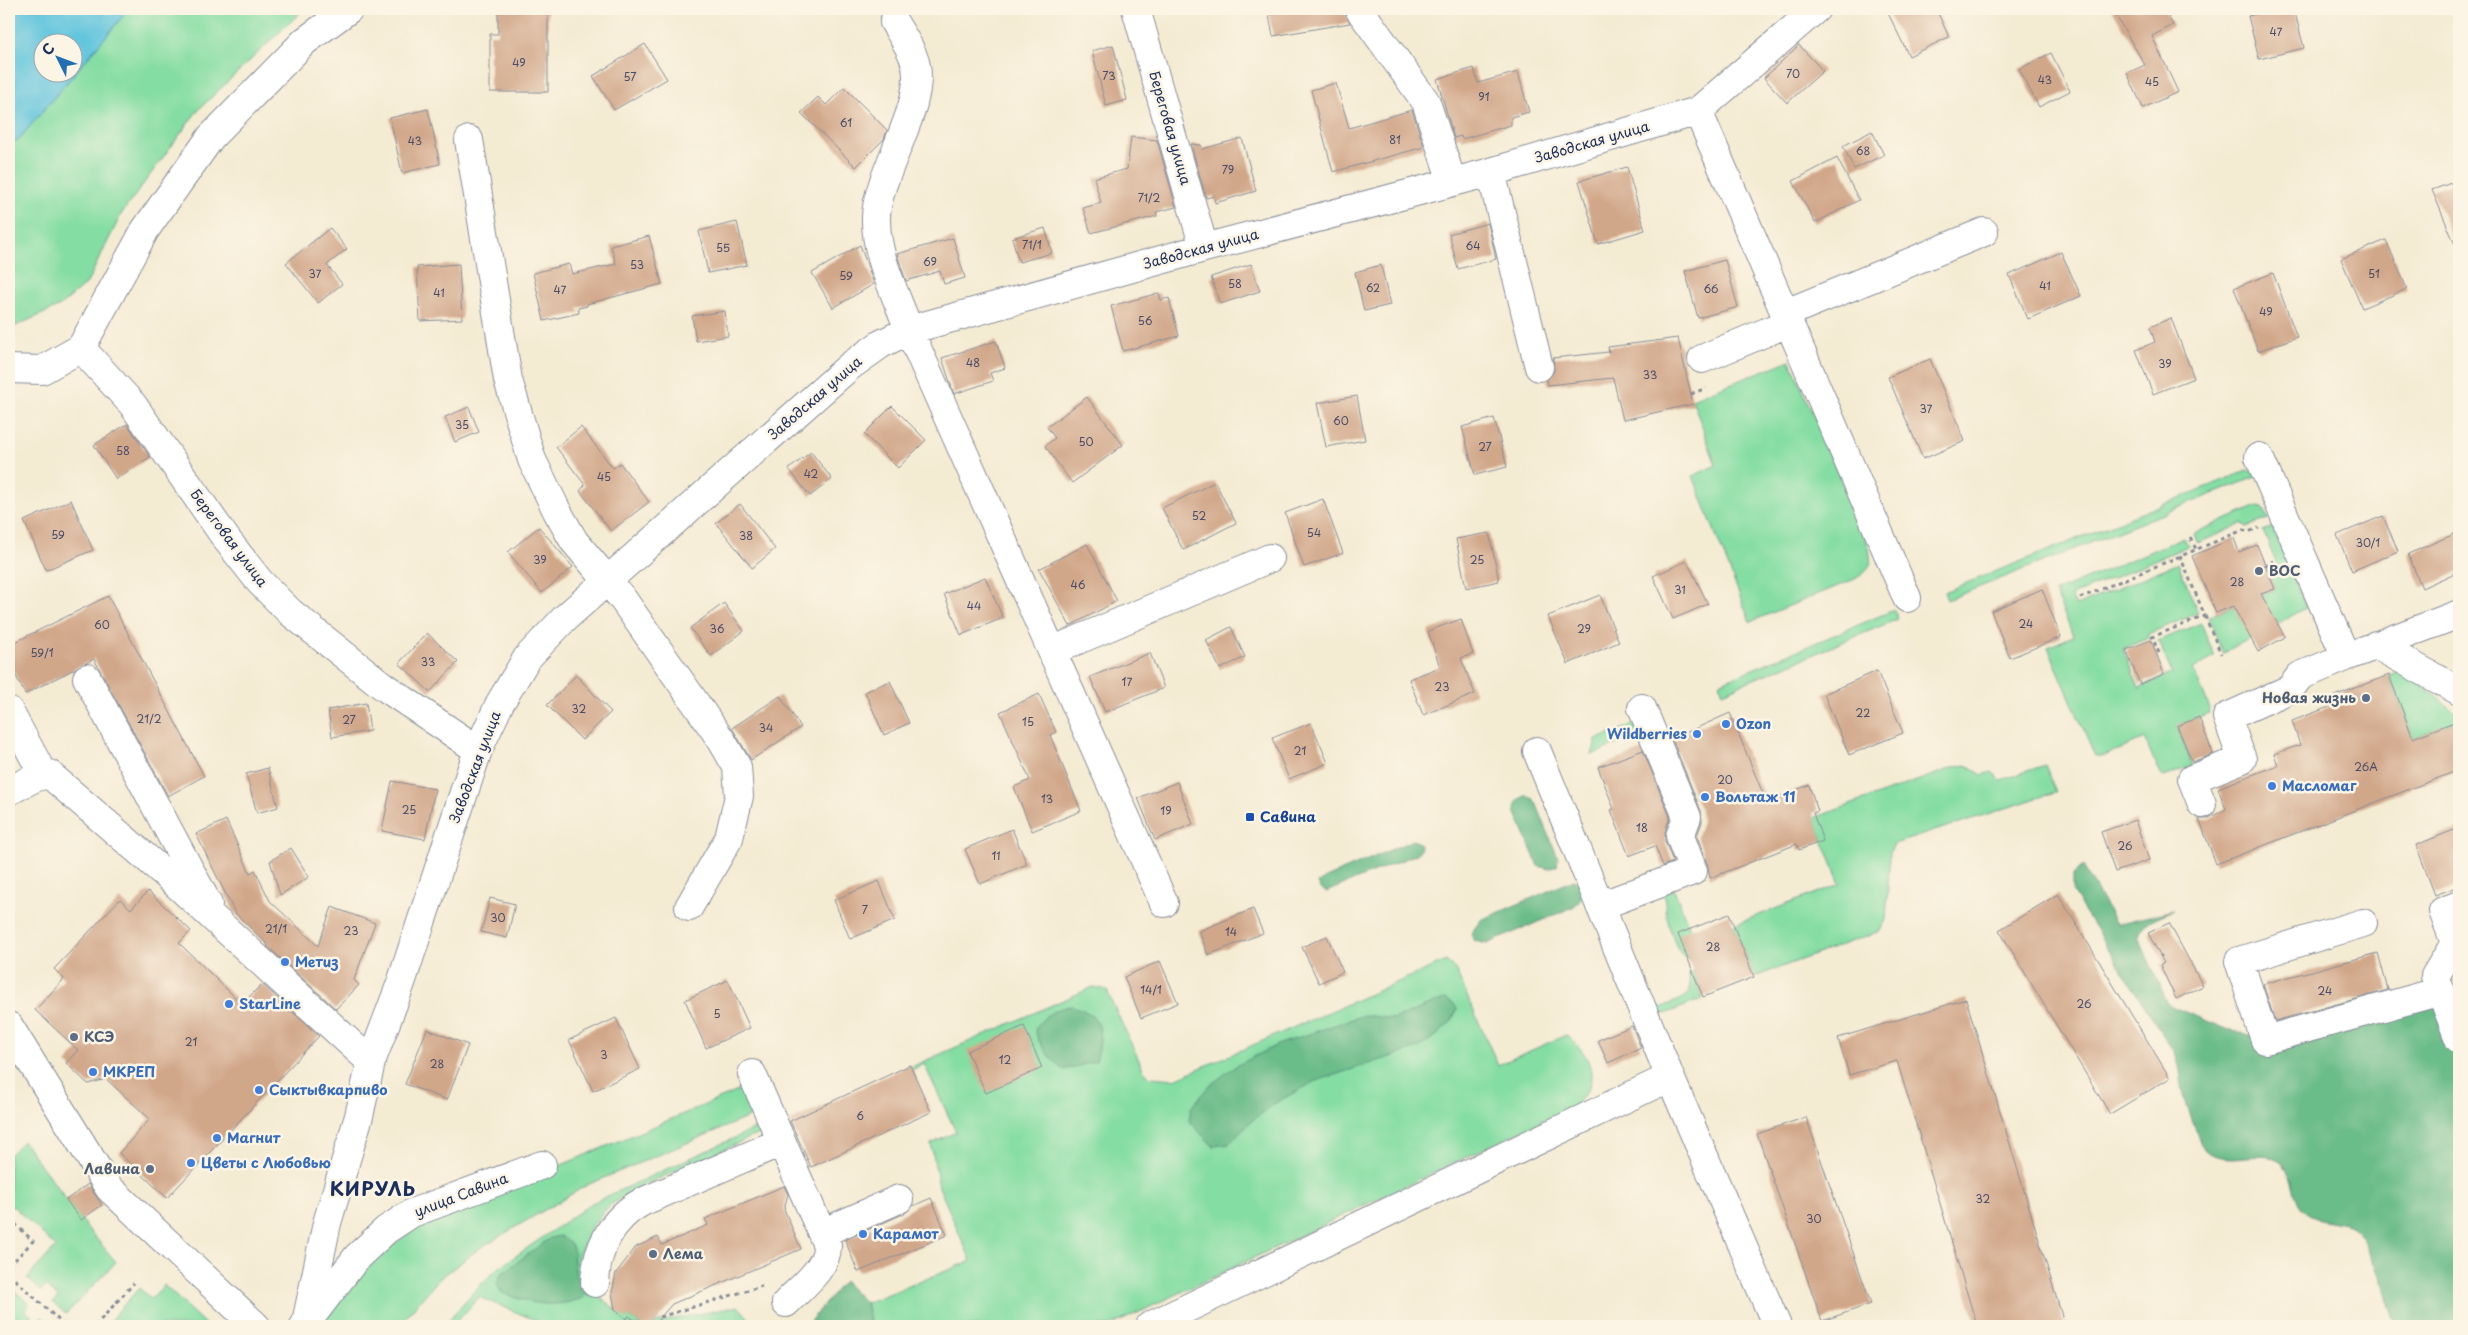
<svg xmlns="http://www.w3.org/2000/svg" width="2468" height="1335" viewBox="0 0 2468 1335" font-family="'Playpen Sans',sans-serif">
<rect width="100%" height="100%" fill="#fcf5e5"/>
<filter id="ink" filterUnits="userSpaceOnUse"><feTurbulence type="fractalNoise" baseFrequency=".02" numOctaves="2"/><feDisplacementMap in="SourceGraphic" scale="10" xChannelSelector="R" yChannelSelector="G"/><feConvolveMatrix kernelMatrix="1 2 1 2 8 2 1 2 1" color-interpolation-filters="sRGB"/></filter>
<filter id="wash" filterUnits="userSpaceOnUse"><feTurbulence type="fractalNoise" baseFrequency=".0096" numOctaves="4" result="noise"/><feDisplacementMap in="SourceGraphic" scale="20" xChannelSelector="R" yChannelSelector="G"/><feGaussianBlur stdDeviation="1.12" result="paint"/><feColorMatrix in="noise" values="0 0 0 0 0 0 0 0 0 0 0 0 0 0 0 0 0 1.4 0 .05"/><feComposite in="paint" operator="in"/></filter>
<g filter="url(#wash)">
<rect width="100%" height="100%" fill="#f4ebd3"/>
<path fill="#84dda2" stroke="#508680" d="M129,9h175l-106,101 -76,103 -35,70 -27,23 -51,23v-183l11,-8z
M1790,360l79,187 2,18 -7,8 -9,6 -105,43 -57,-146 23,-11 -24,-66z
M2249,470l9,6 -311,124 -3,-8z
M2258,506l5,1 5,12 -21,8 -5,-3 -44,19 -4,-10z
M2272,527l34,81 -83,45 -15,-36 67,-28 -6,-14 10,-5 -16,-39z
M2184,537l4,9 -117,50 5,10 102,-43 20,50 -50,21v4l-25,11 16,39 33,-15 -14,-32 43,-18 14,34 -22,12 17,40 -1,4 -32,13 16,40 -30,11 -3,-2 -15,-36 -41,17h-9l-47,-109 25,-11 -18,-44z
M1894,610l4,9 -175,73 -4,-9z
M2402,670l57,45v5l-46,18 -24,-63z
M1641,721l5,11 -54,23 4,-15z
M1967,765l15,10 10,-3 9,8 44,-15 11,27 -162,52 -4,8 -4,68 -6,11 -126,46 -21,-52 107,-41 -26,-66 141,-51z
M1674,889l16,40 -2,30c-15,-5 -25,-52 -23,-67z
M1446,961l9,8 43,96 68,-30c27,21 37,49 6,72l-462,219h-239l-5,-23 105,-42 -32,-74 -8,-43 25,-12 -32,-68 -12,6 -1,-3 182,-80 8,1 6,3 36,78 7,8 25,2z
M1693,972l10,27 -48,19 1,-8 29,-13 5,-5 -1,-18z
M745,1090l10,23 -6,4 -162,68 -107,63 -41,31 -41,47h-76c24,-41 59,-75 99,-102l317,-133z
M765,1124l-2,8 -132,59 -22,15 -17,20 -14,30 3,23 8,9 37,30 3,-2 13,10h-92l-71,-29 -26,29h-10l33,-37 21,-20 95,-66z
M23,1141l66,89 27,32 -50,52 -13,-11 5,-6 -12,-11 -5,5 -14,-13 29,-31 -43,-41 -3,3 -1,-1v-53z
M164,1285l43,41h-102l34,-38 12,11z
M15,1291l15,14 -5,5 12,11 5,-5 10,10h-37l-6,-6v-22z
M738,1306l18,20h-103l2,-3z"/>
<path fill="#6bbc88" stroke="#437673" d="M1527,795l6,3 4,7 21,53 -1,8 -8,3 -11,-3 -23,-55c0,-9 3,-12 12,-16z
M1413,840l6,3 2,5 -4,6 -91,38 -6,-4 -2,-5 8,-5z
M2083,866l33,58 58,-14c-13,6 -33,11 -36,26l30,69 66,27 26,7 142,-39 57,8v318h-62c-9,-22 -27,-88 -46,-99 -12,-8 -38,-4 -49,-18 -9,-12 -11,-44 -25,-50 -21,-9 -55,9 -73,-11 -5,-5 -7,-14 -9,-21 -4,-11 -10,-24 -12,-36 -3,-14 -2,-23 -8,-37l-102,-161v-18z
M1574,880l8,5c1,11 -1,16 -9,22l-86,37 -12,-3 -4,-8 10,-13z
M1445,999l9,5 3,5 -5,12 -16,15 -18,12 -102,33 -39,21 -27,20 -21,22 -16,2 -24,-25 2,-13 18,-22 25,-19 43,-22 87,-30 30,4z
M1071,1006c33,9 33,25 25,55l-32,9c-14,-11 -25,-24 -29,-41 10,-14 19,-20 36,-23z
M559,1236c21,8 12,21 17,38 2,6 8,12 11,18l-4,6c-29,11 -54,6 -82,-6l-4,-9 4,-9 49,-36z
M844,1281l22,22 5,23h-65z"/>
<path fill="#5fc4dd" stroke="#3d7a9e" fill-rule="evenodd" d="M9,9h120l-109,129 -11,8zM42,42h30v30h-30z"/>
<g id="blocks">
<path fill="#d1a78a" d="M498,9h50v83h-58v-58h8z
M1268,9h76l6,14 -77,13z
M1886,9h50l13,28 -40,19z
M2112,9h52l9,16 -21,11 26,56 -35,16 -16,-35 18,-8z
M2277,9h17l10,39 -45,11 -11,-43z
M645,44l22,35 -53,31 -21,-34z
M1113,45l14,55 -21,6 -14,-55z
M1799,45l24,26 -36,32 -23,-25z
M2051,53l19,38 -31,16 -20,-38z
M1474,68l4,15 40,-11 11,40 -18,5v8l-49,14 -1,-3 -7,2 -17,-59z
M1336,83l13,45 63,-18 12,37 -91,25 -22,-82z
M844,87l43,43 -3,9 -28,28 -55,-54 17,-16 8,8z
M428,109l12,55 -38,9 -12,-55z
M1872,131l12,24 -30,14 -11,-23z
M1131,137l26,3 19,67 -20,5 1,4 -66,17 -8,-25 18,-5 -7,-25 33,-9z
M1242,138l14,53 -41,12 -1,-7 -8,2 -15,-54 10,1 1,4z
M1837,158l22,42 -44,23 -22,-42z
M1627,167l18,63 -47,14 -19,-63z
M2459,180v74l-27,-64z
M737,222l10,43 -39,8 -9,-42z
M1488,223l8,36 -38,10 -9,-35z
M330,228l17,21 -20,16 15,19 -24,19 -32,-40z
M1045,228l7,25 -33,9 -7,-24z
M649,236l13,48 -75,20v2l-9,2 1,5 -35,8 -11,-48 36,-9 3,10 44,-10 -5,-18z
M953,238l12,40 -21,6 -4,-13 -34,10 -9,-27z
M2386,240l21,49 -45,19 -21,-49z
M860,245l14,39 -41,24 -21,-35z
M2061,252l20,44 -53,23 -19,-44z
M1725,260l13,47 -40,11 -13,-47z
M459,264l3,55 -42,2 -3,-54z
M1251,264l9,27 -40,13 -9,-27z
M1381,265l9,40 -26,6 -9,-39z
M2273,273l24,64 -39,14 -24,-63z
M1159,293l2,7 8,-2 10,38 -56,15 -12,-45z
M725,311l3,25 -32,5 -4,-25z
M2171,318l23,60 -41,16 -17,-44 19,-8 -5,-15z
M1678,338l15,66 -70,16 -10,-42 -65,7 -1,-5 7,-9 -1,-13 56,-6 -1,-5z
M996,341l9,27 -15,5 3,8 -39,13 -12,-36z
M1930,359l35,82 -42,18 -35,-82z
M1357,396l8,44 -39,7 -9,-44z
M1087,397l36,48 -51,38 -27,-37 10,-8 -8,-11z
M892,406l34,34 -28,28 -34,-34z
M469,407l10,25 -24,10 -10,-25z
M1494,418l13,49 -32,8 -13,-48z
M127,424l23,33 -34,22 -22,-34z
M581,427l32,41 7,-5 29,39 -38,29 -31,-40 5,-6 -29,-38z
M811,452l21,27 -22,17 -21,-27z
M1215,482l21,41 -53,27 -21,-42z
M1323,499l20,54 -39,14 -19,-54z
M71,500l22,50 -47,20 -22,-49z
M740,504l35,45 -23,19 -36,-45z
M2383,516l15,35 -46,20 -15,-36z
M539,527l34,40 -31,26 -34,-41z
M2459,532v39l-37,17 -14,-34z
M1489,533l10,48 -33,7 -10,-49z
M2234,538l5,14 18,-7 18,44 -14,5 24,43 -27,15 -25,-46 -17,7 -24,-57z
M1087,544l30,57 -47,25 -31,-57z
M1687,561l21,43 -35,15 -20,-43z
M985,577l18,41 -42,17 -17,-41z
M2042,589l19,48 -51,21 -19,-47z
M1600,595l19,47 -51,22 -20,-48z
M108,596l96,180 -36,20 -74,-137 -69,35 -16,-32v-17z
M724,603l20,28 -33,25 -21,-28z
M1461,619l12,35 -12,4 14,36 -52,21 -14,-36 31,-12 -12,-36z
M1231,627l14,30 -25,12 -14,-29z
M427,633l31,29 -28,30 -31,-29z
M2151,640l13,34 -24,10 -14,-34z
M1150,653l14,35 -59,24 -15,-35z
M1877,671l26,62 -54,22 -25,-61z
M576,675l35,37 -29,28 -35,-35z
M2389,675l24,63 46,-18v50l-243,94 -17,-45h8l19,-10 -8,-21 60,-23 -4,-11 26,-9 -8,-24 45,-17 -3,-8z
M890,681l19,42 -25,12 -19,-43z
M1039,694l17,38 -6,3 31,76 -49,20 -18,-44 16,-7 -30,-68z
M780,696l21,31 -50,33 -19,-32z
M366,703l4,28 -38,6 -4,-27z
M1730,713l36,88 43,-16 9,26 -5,2 10,28 -24,9 -2,-6 -87,34 -2,-12 -11,-30 5,-14 -1,-11 -29,-72z
M2199,717l14,37 -21,8 -15,-36z
M1311,723l17,40 -39,16 -17,-41z
M1643,750l27,67 -5,14v10l8,21 -10,4 -8,-20 -26,10 -18,-46 3,-1 -16,-42z
M268,768l10,39 -21,6 -11,-39z
M392,781l43,8 -10,50 -43,-8z
M1177,782l16,42 -38,16 -17,-42z
M226,820l24,53 5,-3 15,31 48,45 14,-39 43,16 -21,57 5,5 -23,24 -69,-63 1,-1 -33,-32 -39,-79z
M2135,820l14,40 -34,12 -14,-40z
M2459,828v58l-24,9 -19,-50z
M1012,829l15,35 -47,20 -15,-35z
M291,848l18,29 -29,18 -10,-34z
M879,881l16,39 -45,19 -16,-39z
M148,891l43,40 -12,12 63,61 20,-20 57,52 -152,162 -48,-45 31,-34 -44,-40 -18,5 -22,-21 12,-13 -43,-40 29,-31 -10,-10 66,-70 11,10z
M2058,894l112,184 -60,36 -111,-184z
M490,898l25,6 -8,34 -26,-6z
M1253,909l10,24 -55,22 -9,-24z
M1729,914l25,63 -51,20 -25,-63z
M2169,923l34,63 -27,13 -16,-34 4,-2 -16,-30z
M1327,936l16,36 -24,11 -17,-36z
M2378,953l10,37 -113,31 -12,-37z
M1160,961l18,42 -37,15 -17,-41z
M728,980l22,48 -44,20 -21,-48z
M1966,999l99,327h-88l-80,-265 -48,14 -11,-37z
M616,1018l24,51 -47,22 -24,-51z
M1024,1026l18,42 -56,25 -19,-42z
M1632,1026l9,22 -33,15 -10,-23z
M427,1029l41,16 -21,55 -42,-16z
M910,1065l21,47 -120,55 -21,-46z
M1806,1117l65,187 -49,17 -65,-187z
M88,1184l14,21 -21,15 -15,-20z
M784,1186l4,8 -4,15 17,40 -129,55 -19,22h-11l-13,-10 -3,3 -11,-10 -3,-16 4,-20 20,-26 22,-10 4,8 46,-20 -3,-6z
M931,1198l16,37 -89,37 -13,-32 60,-27 8,-7z"/>
</g>
</g>
<g filter="url(#ink)">
<use href="#blocks" fill-opacity="0" stroke="#888d98" stroke-width="1"/>
<g fill="none" stroke-linecap="round" stroke-linejoin="round">
<g stroke="#888d98" stroke-width="30">
<path id="minor" d="M1136,9l68,239
M1359,9l67,93 26,80
M894,22c7,12 16,24 20,37 16,42 -37,113 -38,158 -1,39 20,77 33,113l255,573
M1698,111l209,487
M469,140l39,240 24,80 25,51 17,30 48,57 100,143 15,26 2,29 -10,42 -40,69
M1491,172l48,195
M1784,314l200,-82
M81,348l52,57 94,135 33,42 30,30 93,74 95,64
M1702,359l86,-36
M9,369l33,1 39,-22 64,-118 66,-93 94,-96 44,-32
M2259,457l87,200 113,-43
M2376,645l83,46
M1052,651l218,-93
M87,678l121,226
M9,711l34,63
M1537,751l133,326 107,249
M9,791l27,-14 13,-3 115,99 207,189
M2202,804l-10,-25 50,-20 -15,-42 63,-28 10,-13 46,-19
M1600,906l93,-35 -13,-35 7,-19 -45,-109
M2363,923l-124,38 26,79 176,-49
M2459,941l-4,2 -20,33 24,63
M2455,943l-12,-32 16,-6
M9,1026l100,162 147,138
M752,1074l75,171c1,23 -27,43 -41,58
M822,1233l77,-34
M595,1283c1,-34 17,-65 47,-81l139,-60
M306,1323l21,-100 32,-107 12,-54 30,-79 77,-233 22,-47 27,-45 38,-40 285,-252 31,-22 28,-14 295,-82 287,-76 207,-61 118,-102
M1150,1326l520,-249"/>
</g>
<g stroke="#888d98" stroke-width="30">
<path id="major" d="M304,1326l53,-69 29,-27 26,-17 130,-48"/>
</g>
<path stroke="#888d98" stroke-width="3" stroke-dasharray="4 4" stroke-linecap="butt" d="M1691,394l15,-6
M2190,538l6,11
M2265,566l8,-3 -1,-3
M2080,598l163,-68 5,2 11,-4
M2205,616l16,38
M2159,653l-7,-16 53,-21 -25,-60
M9,1218l24,23 -24,25
M9,1274l56,52
M660,1317l102,-31
M95,1326l39,-43"/>
<use href="#minor" stroke="#fff" stroke-width="28"/>
<use href="#major" stroke="#fff" stroke-width="28"/>
</g>
</g>
<g fill="#5c6f8a" stroke="#fcf5e5" stroke-width="2">
<circle cx="2259" cy="571" r="5"/>
<circle cx="2366" cy="698" r="5"/>
<circle cx="74" cy="1037" r="5"/>
<circle cx="150" cy="1169" r="5"/>
<circle cx="653" cy="1254" r="5"/>
</g>
<g fill="#3f7fe0" stroke="#fcf5e5" stroke-width="2">
<circle cx="1726" cy="724" r="5"/>
<circle cx="1697" cy="734" r="5"/>
<circle cx="2272" cy="786" r="5"/>
<circle cx="1705" cy="797" r="5"/>
<circle cx="285" cy="962" r="5"/>
<circle cx="229" cy="1004" r="5"/>
<circle cx="93" cy="1072" r="5"/>
<circle cx="259" cy="1090" r="5"/>
<circle cx="217" cy="1138" r="5"/>
<circle cx="191" cy="1163" r="5"/>
<circle cx="863" cy="1234" r="5"/>
</g>
<rect fill="#1a4fb4" stroke="#fcf5e5" stroke-width="2" x="1245" y="812" width="10" height="10" rx="2.5"/>
<g text-anchor="middle" stroke-width="5" stroke-linejoin="round" paint-order="stroke">
<g font-size="11" fill="#484d69">
<text x="2276" y="36">47</text>
<text x="519" y="67">49</text>
<text x="1793" y="78">70</text>
<text x="1109" y="80">73</text>
<text x="630" y="81">57</text>
<text x="2045" y="84">43</text>
<text x="2152" y="86">45</text>
<text x="1484" y="101">91</text>
<text x="846" y="127">61</text>
<text x="1395" y="144">81</text>
<text x="415" y="145">43</text>
<text x="1863" y="155">68</text>
<text x="1228" y="174">79</text>
<text x="1149" y="202">71/2</text>
<text x="1032" y="249">71/1</text>
<text x="1473" y="250">64</text>
<text x="723" y="252">55</text>
<text x="930" y="266">69</text>
<text x="637" y="269">53</text>
<text x="315" y="278">37</text>
<text x="2374" y="278">51</text>
<text x="846" y="280">59</text>
<text x="1235" y="288">58</text>
<text x="2045" y="290">41</text>
<text x="1373" y="292">62</text>
<text x="1711" y="293">66</text>
<text x="560" y="294">47</text>
<text x="439" y="297">41</text>
<text x="2266" y="316">49</text>
<text x="1145" y="325">56</text>
<text x="973" y="367">48</text>
<text x="2165" y="368">39</text>
<text x="1650" y="379">33</text>
<text x="1926" y="413">37</text>
<text x="1341" y="425">60</text>
<text x="462" y="429">35</text>
<text x="1086" y="446">50</text>
<text x="1485" y="451">27</text>
<text x="123" y="455">58</text>
<text x="811" y="478">42</text>
<text x="604" y="481">45</text>
<text x="1199" y="520">52</text>
<text x="1314" y="537">54</text>
<text x="58" y="539">59</text>
<text x="746" y="540">38</text>
<text x="2368" y="547">30/1</text>
<text x="540" y="564">39</text>
<text x="1477" y="564">25</text>
<text x="2237" y="586">28</text>
<text x="1078" y="589">46</text>
<text x="1680" y="594">31</text>
<text x="974" y="610">44</text>
<text x="2026" y="628">24</text>
<text x="102" y="629">60</text>
<text x="717" y="633">36</text>
<text x="1584" y="633">29</text>
<text x="42" y="657">59/1</text>
<text x="428" y="666">33</text>
<text x="1127" y="686">17</text>
<text x="1442" y="691">23</text>
<text x="579" y="713">32</text>
<text x="1863" y="717">22</text>
<text x="149" y="723">21/2</text>
<text x="349" y="724">27</text>
<text x="1028" y="726">15</text>
<text x="766" y="732">34</text>
<text x="1300" y="755">21</text>
<text x="2366" y="771">26А</text>
<text x="1725" y="784">20</text>
<text x="1047" y="803">13</text>
<text x="409" y="814">25</text>
<text x="1166" y="815">19</text>
<text x="1642" y="832">18</text>
<text x="2125" y="850">26</text>
<text x="996" y="860">11</text>
<text x="865" y="914">7</text>
<text x="498" y="922">30</text>
<text x="276" y="933">21/1</text>
<text x="351" y="935">23</text>
<text x="1231" y="936">14</text>
<text x="1713" y="951">28</text>
<text x="1151" y="994">14/1</text>
<text x="2325" y="995">24</text>
<text x="2084" y="1008">26</text>
<text x="717" y="1018">5</text>
<text x="191" y="1046">21</text>
<text x="604" y="1059">3</text>
<text x="1005" y="1064">12</text>
<text x="437" y="1068">28</text>
<text x="860" y="1120">6</text>
<text x="1983" y="1203">32</text>
<text x="1814" y="1223">30</text>
</g>
<g font-size="14" fill="#1b2f5e" stroke="#fcf5e5">
<text transform="translate(1170 128) rotate(74)" y="5">Береговая улица</text>
<text transform="translate(1592 142) rotate(-16)" y="5">Заводская улица</text>
<text transform="translate(1201 249) rotate(-15)" y="5">Заводская улица</text>
<text transform="translate(815 398) rotate(-41)" y="5">Заводская улица</text>
<text transform="translate(229 538) rotate(53)" y="5">Береговая улица</text>
<text transform="translate(475 767) rotate(-69)" y="5">Заводская улица</text>
<text transform="translate(461 1195) rotate(-21)" y="5">улица Савина</text>
</g>
<g font-size="14" font-weight="bold" fill="#4e5e75" stroke="#fcf5e5" text-anchor="start">
<text x="2269" y="576">ВОС</text>
<text x="2356" y="703" text-anchor="end">Новая жизнь</text>
<text x="84" y="1042">КСЭ</text>
<text x="140" y="1174" text-anchor="end">Лавина</text>
<text x="663" y="1259">Лема</text>
</g>
<g font-size="14" font-weight="bold" fill="#366cbe" stroke="#fcf5e5" text-anchor="start">
<text x="1736" y="729">Ozon</text>
<text x="1687" y="739" text-anchor="end">Wildberries</text>
<text x="2282" y="791">Масломаг</text>
<text x="1715" y="802">Вольтаж 11</text>
<text x="295" y="967">Метиз</text>
<text x="239" y="1009">StarLine</text>
<text x="103" y="1077">МКРЕП</text>
<text x="269" y="1095">Сыктывкарпиво</text>
<text x="227" y="1143">Магнит</text>
<text x="201" y="1168">Цветы с Любовью</text>
<text x="873" y="1239">Карамот</text>
</g>
<g font-size="14" font-weight="bold" fill="#164399" stroke="#fcf5e5" text-anchor="start">
<text x="1260" y="822">Савина</text>
</g>
<g font-size="19" font-weight="bold" letter-spacing="1" fill="#1b2f5e" stroke="#fcf5e5">
<text x="373" y="1196">КИРУЛЬ</text>
</g>
</g>
<rect width="2468" height="1335" fill="none" stroke="#fcf5e5" stroke-width="30"/>
<g transform="translate(58 58) rotate(312)"><circle r="24" fill="#fcf5e5" stroke="#a2a6af"/>
<path d="M0-4L9 19L0 12L-9 19Z" fill="#1f6fb2"/>
<text y="-8" font-size="14" font-weight="bold" text-anchor="middle" fill="#1b2f5e">С</text>
</g>
</svg>
